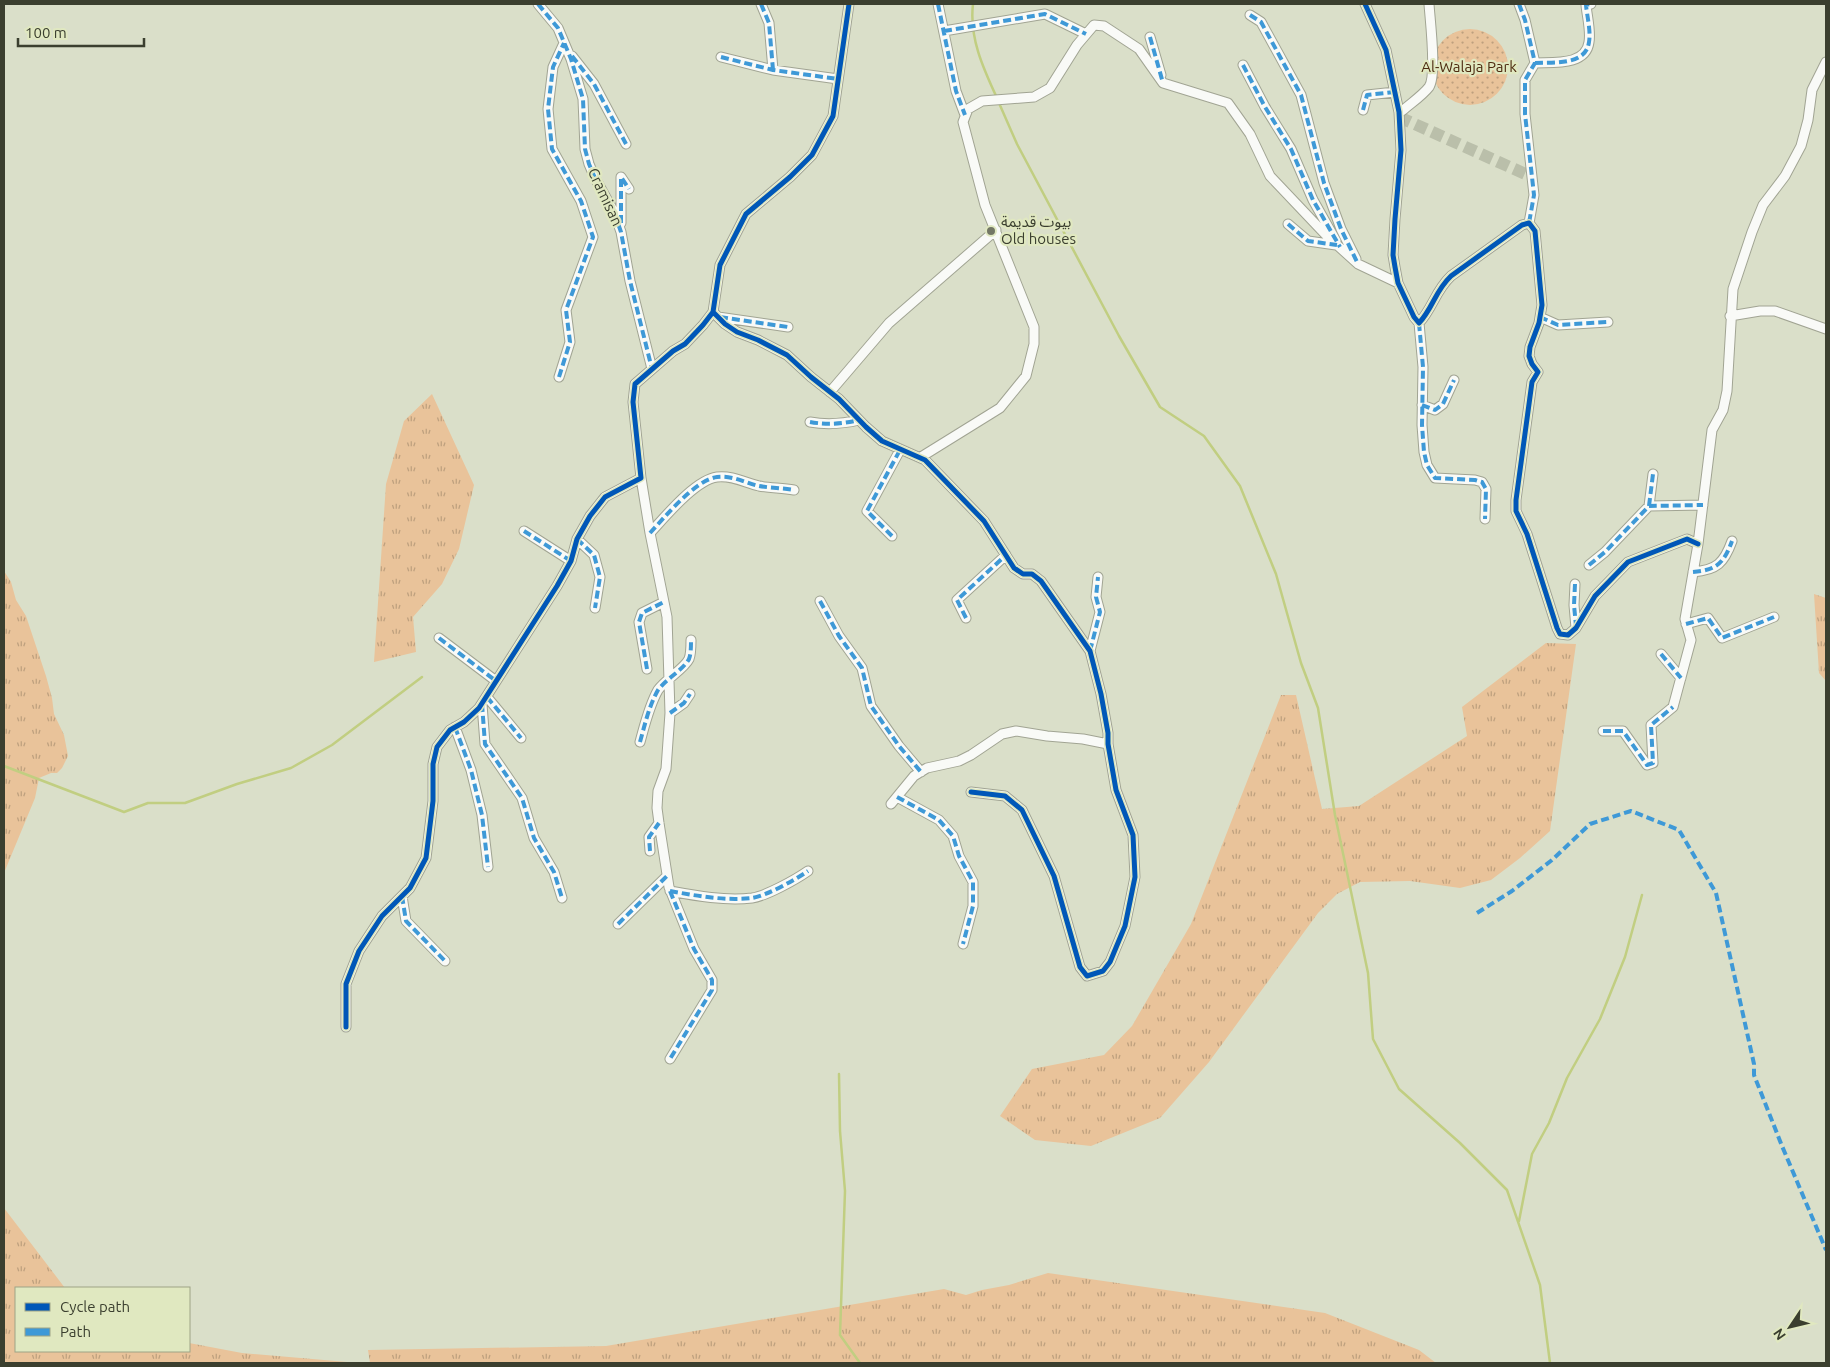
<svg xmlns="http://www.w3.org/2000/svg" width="1830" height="1367" viewBox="0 0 1830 1367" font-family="Ubuntu,'Noto Sans Arabic',sans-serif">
<defs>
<pattern id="grass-tufts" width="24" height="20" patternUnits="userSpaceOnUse" patternTransform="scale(1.25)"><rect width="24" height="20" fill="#e9c39a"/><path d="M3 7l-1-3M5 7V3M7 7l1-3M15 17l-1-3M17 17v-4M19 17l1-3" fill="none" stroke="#bea07e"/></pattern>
<pattern id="park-dots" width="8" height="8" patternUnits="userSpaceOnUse" patternTransform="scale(1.25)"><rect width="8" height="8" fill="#e9c39a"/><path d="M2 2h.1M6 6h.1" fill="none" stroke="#bea07e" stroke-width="1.8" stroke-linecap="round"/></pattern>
</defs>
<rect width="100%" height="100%" fill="#dadfc9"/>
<path fill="url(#grass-tufts)" d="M432,394l42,91 -15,64 -17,35 -29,33 3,35 -42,10 12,-178 18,-63z
M4,571l7,11 5,18 10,16 20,60 6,22 2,16 10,21 4,21 -6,12 -5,5h-6l-12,5 -4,20 -31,75z
M1814,594l12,4v83l-7,-8z
M1546,643l30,1 -26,187 -30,27 -29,22 -31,8 -50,-7 -50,1 -23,12 -19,19 -109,149 -49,56 -69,28 -56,-6 -35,-24 32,-47 72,-14 28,-29 59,-102 90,-229h15l26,114 37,-3 108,-70 -5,-29z
M4,1208l61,80h-49v63h173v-8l53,10 117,10h-355z
M1048,1273l277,40 94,37 17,13h-1066l-2,-13 238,-4 338,-57 22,6 16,-5 27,-5z"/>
<path fill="url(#park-dots)" d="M1432 67a38 38 0 1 1 76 0a38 38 0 1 1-76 0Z"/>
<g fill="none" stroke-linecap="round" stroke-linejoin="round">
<path stroke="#c1ce81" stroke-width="2.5" d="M973,4c-4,33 10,64 24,94
M999,103l18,41 102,192 41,71 44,29 36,50 36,88 25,89 17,45 17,107 33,158 5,66 26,50 61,54 47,47 33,95 10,78
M4,766l120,46 24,-9h37l52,-19 54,-16 41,-23 90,-68
M839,1074l1,57 5,60 -5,144 20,28
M1519,1221l13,-67 17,-31 18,-45 33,-59 25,-62 17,-62"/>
<path stroke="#babfaa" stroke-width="12" stroke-dasharray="12 6" stroke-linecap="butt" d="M1399,117l133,60"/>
<g stroke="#a1a493" stroke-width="11">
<path id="minor" d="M538,4l20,24 13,31 12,40 2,50 4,15 6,14 19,34 7,20 9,49 22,88
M761,4l8,19 4,47
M938,4l18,87 9,24
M1365,4l21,46 13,62 2,38 -6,69 -2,36 2,12 3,16 16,34 5,6c14,-15 16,-32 32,-47l71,-51 7,-2 6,8 7,74 -3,18 -9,24 -1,9 3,8 6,8 -6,10 -16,118v11l11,23 30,94 3,6 8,1 8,-7 19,-32 33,-34 59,-23 11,5
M1519,4l6,16 10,43 -10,17v34l9,81 -5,28
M1250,15l11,7 40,73 23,88 17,46 15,30
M944,31l101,-17 41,20
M1150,37l11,38
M572,56l22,28 32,60
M721,57l52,13 65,9
M1535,63c18,-1 51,3 54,-21 2,-11 -2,-26 -3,-37l5,-1
M1243,65l22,42 26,42 22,51 23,41
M1363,110l4,-15 28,-3
M1399,112l3,-1c9,-8 20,-15 27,-24 8,-12 1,-67 0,-83
M621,223v-46l8,12
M1288,224l20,17 28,4
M713,312l12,12 12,8 21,8 29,15 24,22 28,22 27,28 16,14 43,19 59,61 30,47 9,6h9l9,7 49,70 11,43 7,39v11l8,46 17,45 2,42 -10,49 -15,36 -7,9 -16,5 -7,-9 -26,-91 -32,-66 -17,-14 -34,-4
M1730,316l30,-5h15l51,18
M718,317l70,10
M1540,317l18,8 50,-3
M1419,323l4,44 -1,58 2,27 3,13 8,13 40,2 7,2 4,7 -1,30
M559,377l11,-35 -4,-32 27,-73 -12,-36 -29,-52 -4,-40 5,-42 11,-24
M830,392l59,-69 107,-93
M1422,405l13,5 8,-6 11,-24
M810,422c17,3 32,2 49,-2
M921,457l79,-49 26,-32 8,-32v-17l-49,-122 -22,-83 5,-13 14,-8 52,-4 16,-9 27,-43 17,-20 10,1 35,23 24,34 65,20 22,31 20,42 55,58 33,30 40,19
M641,478l9,55 17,84 3,96 -4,56 -8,22 -1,17 2,15 10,64 25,62 18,31v10l-42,69
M1649,506l4,-32
M524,531l47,30
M650,533c15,-16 45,-53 67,-56 15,-2 29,6 42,9 11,2 23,2 35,4
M892,536l-25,-25 33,-61
M577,539l17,16 6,22 -5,31
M1589,565l16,-13 44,-46 54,-1
M1693,572c24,-2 31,-9 39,-31
M1575,584l-1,21 2,23
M820,601l19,35 23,32 9,38 28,40 22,26
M966,618l-9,-18 49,-45
M1686,624l22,-6 14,20 52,-21
M439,638l57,43
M1090,651l10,-39 -4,-15 2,-20
M1661,654l20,24
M647,669l-8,-47 3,-9 22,-11
M487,697l34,41
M482,704l3,40 37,54 12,40 20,34 8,26
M670,713l14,-10 6,-9
M455,727l16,43 11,45 6,52
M1603,731h20l24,34 6,-2 -2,-38 22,-18 18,-67 -6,-21 13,-75 14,-114 11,-20 4,-19 6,-102 19,-57 11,-27 22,-29 16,-30 7,-26 4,-30 14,-28
M640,742c5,-18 9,-36 18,-52 8,-11 26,-21 31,-31 2,-5 2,-13 2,-19
M897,797l42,23 14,16 6,20 14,26v24l-10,38
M891,804l23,-28 13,-8 32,-7 12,-6 31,-21 14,-3 31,5 36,3 25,5
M650,851l-1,-14 10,-14
M670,891c27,5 55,10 82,7 14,-2 43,-18 56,-27
M402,896l4,25 39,40
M618,924l49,-48
M346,1027v-43l13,-33 23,-35 28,-28 16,-30 7,-57v-37l4,-17 13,-17 14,-8 15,-14 78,-122 14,-25 6,-22 13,-23 15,-19 36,-19 -8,-76 2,-18 38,-33 12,-7 18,-19 10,-13 7,-47 26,-51 44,-37 22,-22 21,-39 16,-112"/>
</g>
<use href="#minor" stroke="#f9faf7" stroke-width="9"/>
<path stroke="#3e99d7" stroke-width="4" stroke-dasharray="8 4" stroke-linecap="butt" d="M538,4l20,24 13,31 12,40 2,50 4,15 6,14 19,34 7,20 9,49 22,88
M761,4l8,19 4,47
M938,4l18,87 9,24
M1519,4l6,16 10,43 -10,17v34l9,81 -5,28
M1250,15l11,7 40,73 23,88 17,46 17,35
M944,31l101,-17 41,20
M1150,37l13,46
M572,56l22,28 32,60
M721,57l52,13 65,9
M1535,63c18,-1 51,3 54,-21 2,-11 -2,-26 -3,-37l5,-1
M1243,65l22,42 26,42 22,51 27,47
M1363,110l4,-15 28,-3
M621,223v-46l8,12
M1288,224l20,17 29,4
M720,317l68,10
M1540,317l18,8 50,-3
M1419,323l4,44 -1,58 2,27 3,13 8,13 40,2 7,2 4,7 -1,30
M559,377l11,-35 -4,-32 27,-73 -12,-36 -29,-52 -4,-40 5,-42 11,-24
M1422,405l13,5 8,-6 11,-24
M810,422c17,3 32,2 49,-2
M1649,506l4,-32
M524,531l47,30
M650,533c15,-16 45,-53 67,-56 15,-2 29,6 42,9 11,2 23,2 35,4
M892,536l-25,-25 33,-61
M577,539l17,16 6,22 -5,31
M1589,565l16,-13 44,-46 54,-1
M1693,572c24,-2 31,-9 39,-31
M1575,584l-1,21 2,21
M820,601l19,35 23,32 9,38 28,40 22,26
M966,618l-9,-18 49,-45
M1686,624l22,-6 14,20 52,-21
M439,638l57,43
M1090,651l10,-39 -4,-15 2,-20
M1661,654l20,24
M647,669l-8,-47 3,-9 22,-11
M487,697l34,41
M482,704l3,40 37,54 12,40 20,34 8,26
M670,713l14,-10 6,-9
M455,727l16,43 11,45 6,52
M1603,731h20l24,34 6,-2 -2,-38 22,-18
M640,742c5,-18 9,-36 18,-52 8,-11 26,-21 31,-31 2,-5 2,-13 2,-19
M897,797l42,23 14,16 6,20 14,26v24l-10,38
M650,851l-1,-14 10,-14
M670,891l24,58 18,31v10l-42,69
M670,891c27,5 55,10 82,7 14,-2 43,-18 56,-27
M402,896l4,25 39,40
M1477,913l35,-22 40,-31 38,-36 41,-13 48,19 37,63 38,171v11l28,71 44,104
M618,924l49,-48"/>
<g stroke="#e0e8c0" stroke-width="8">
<path id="cycleway" d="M1365,4l21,46 13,62 2,38 -6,69 -2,36 2,12 3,16 16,34 5,6c14,-15 16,-32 32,-47l71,-51 7,-2 6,8 7,74 -3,18 -9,24 -1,9 3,8 6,8 -6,10 -16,118v11l11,23 30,94 3,6 8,1 8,-7 19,-32 33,-34 59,-23 11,5
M713,312l12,12 12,8 21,8 29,15 24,22 28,22 27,28 16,14 43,19 59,61 30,47 9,6h9l9,7 49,70 11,43 7,39v11l8,46 17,45 2,42 -10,49 -15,36 -7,9 -16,5 -7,-9 -26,-91 -32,-66 -17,-14 -34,-4
M346,1027v-43l13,-33 23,-35 28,-28 16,-30 7,-57v-37l4,-17 13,-17 14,-8 15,-14 78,-122 14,-25 6,-22 13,-23 15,-19 36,-19 -8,-76 2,-18 38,-33 12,-7 18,-19 10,-13 7,-47 26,-51 44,-37 22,-22 21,-39 16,-112"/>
</g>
<use href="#cycleway" stroke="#0057b8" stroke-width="5"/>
</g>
<circle fill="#737765" stroke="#e0e8c0" stroke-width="2" cx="991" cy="231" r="5"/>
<g text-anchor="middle" stroke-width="4.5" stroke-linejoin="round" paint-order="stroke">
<g font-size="15" fill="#4d2b10" stroke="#e0e8c0">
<text x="1469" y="72">Al-Walaja Park</text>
</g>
<g font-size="15" fill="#3b3f2f" stroke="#e0e8c0">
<text transform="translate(605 197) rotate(65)" y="5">Cramisan</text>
</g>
<g font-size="15" fill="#3b3f2f" stroke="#e0e8c0" text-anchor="start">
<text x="1001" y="227">بيوت قديمة<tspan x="1001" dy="17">Old houses</tspan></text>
</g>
</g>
<rect width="1830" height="1367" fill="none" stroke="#3b3f2f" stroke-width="10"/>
<rect x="15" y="1287" width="175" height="65" fill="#e0e8c0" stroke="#9ea486"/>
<rect x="25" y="1303" width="25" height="8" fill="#0057b8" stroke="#9ea486"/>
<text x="60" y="1312" font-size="15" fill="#3b3f2f">Cycle path</text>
<rect x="25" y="1328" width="25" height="8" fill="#3e99d7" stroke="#9ea486"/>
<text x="60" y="1337" font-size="15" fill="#3b3f2f">Path</text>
<g transform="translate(1790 1327) rotate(235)" stroke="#e0e8c0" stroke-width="4" paint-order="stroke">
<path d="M0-4L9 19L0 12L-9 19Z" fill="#3b3f2f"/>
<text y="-8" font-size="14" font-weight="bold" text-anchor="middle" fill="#3b3f2f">N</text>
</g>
<path d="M18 38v8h126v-8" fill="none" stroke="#3b3f2f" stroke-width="2.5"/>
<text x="25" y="38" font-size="15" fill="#3b3f2f" stroke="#e0e8c0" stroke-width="4" paint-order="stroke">100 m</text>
</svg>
